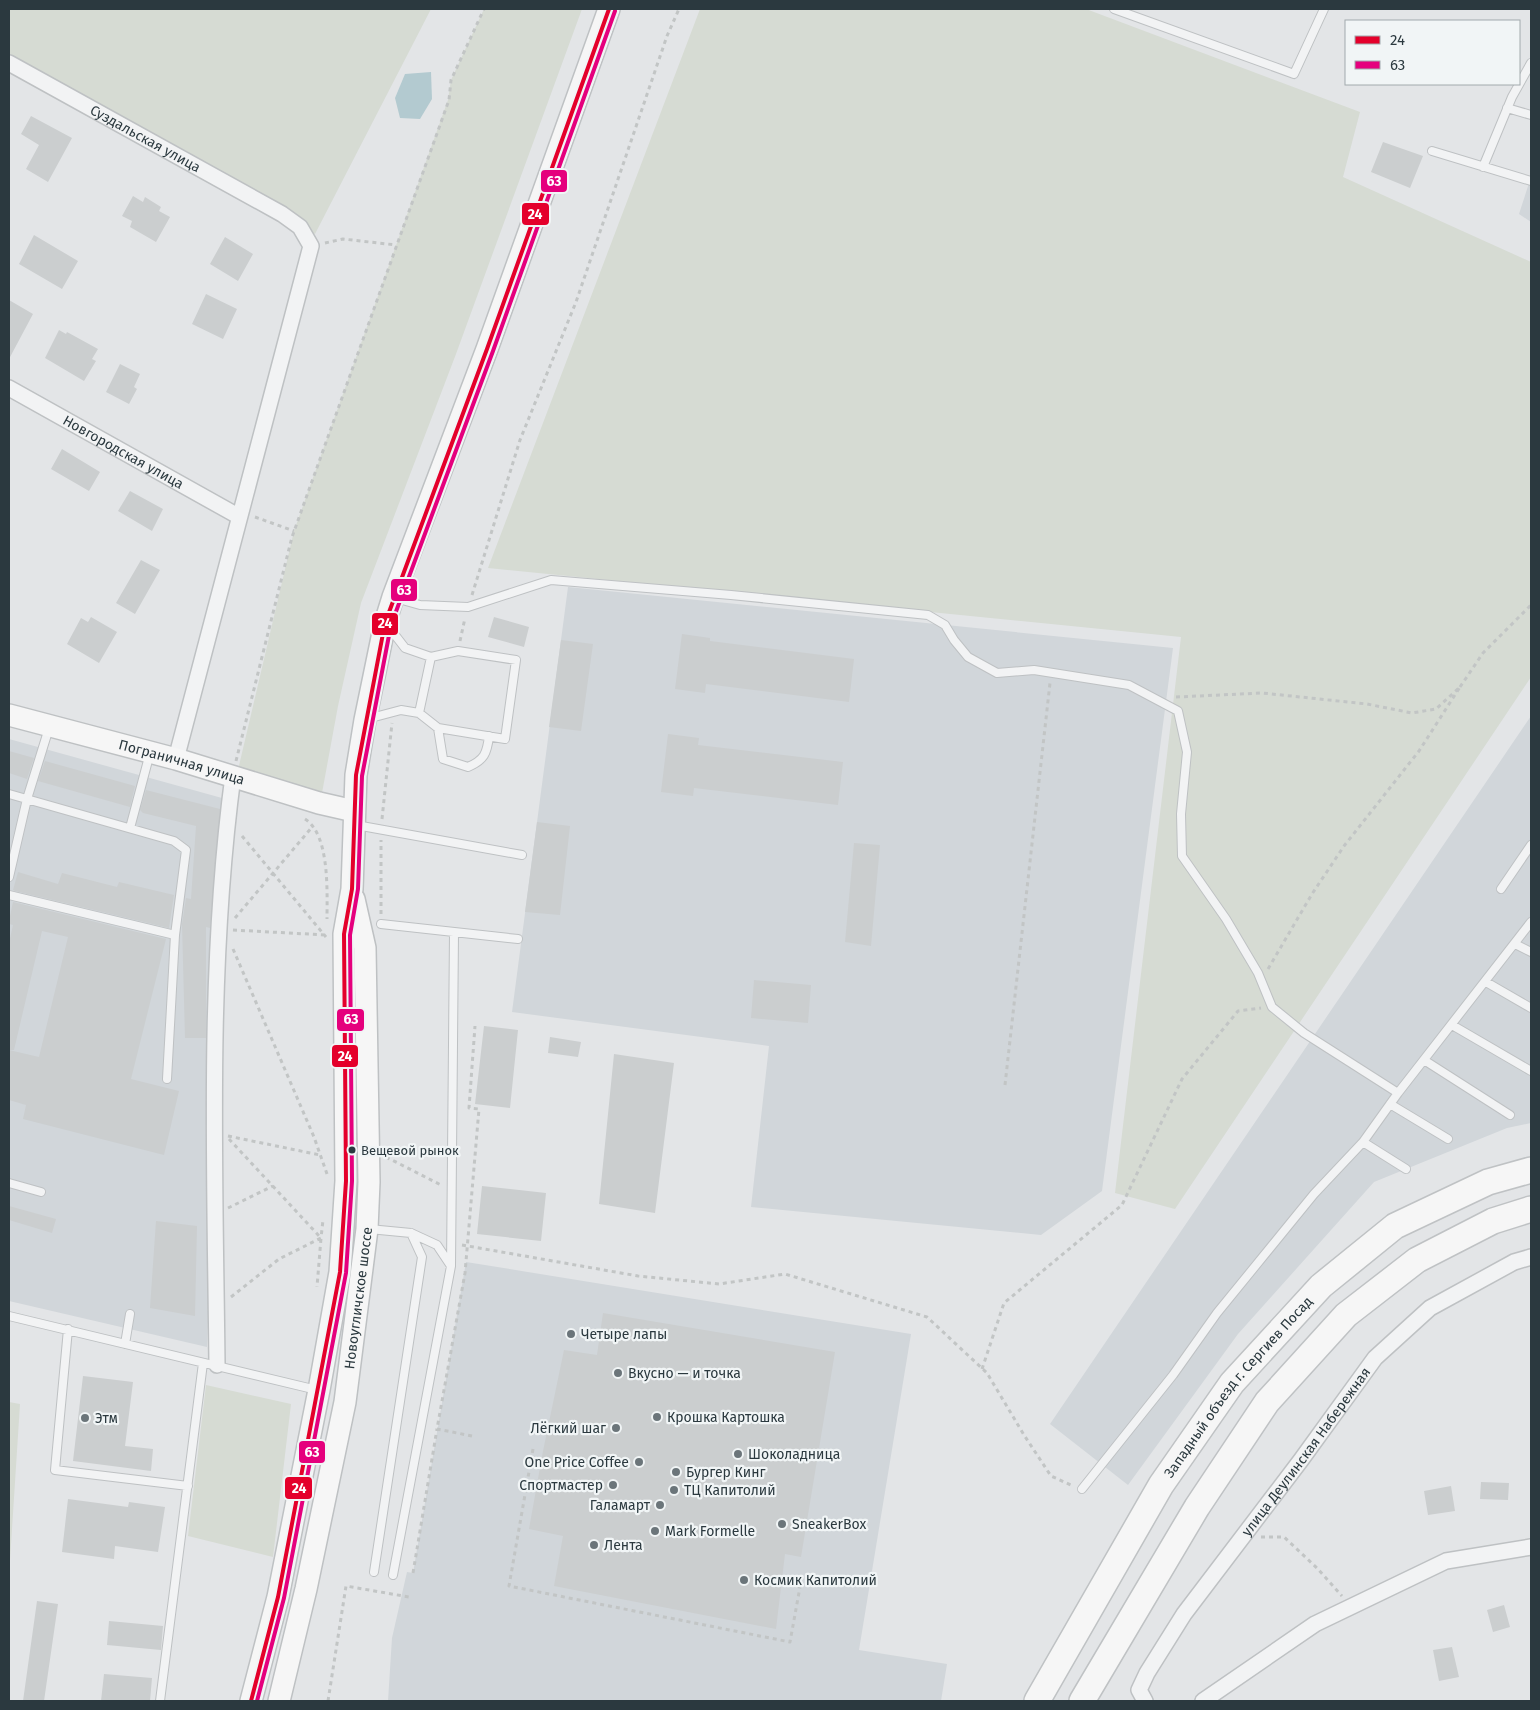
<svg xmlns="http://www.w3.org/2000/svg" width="1540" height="1710" viewBox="0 0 1540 1710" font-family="'Fira Sans',sans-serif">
<rect width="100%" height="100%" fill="#e3e5e7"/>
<path fill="#d1d6da" d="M1531,177v45l-12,-8z
M568,587l605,61 -71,543 -61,44 -290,-28 18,-161 -257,-34z
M1531,716v407l-24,5 -133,54 -136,152 -110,151 -78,-61z
M9,739l213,59 -15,549 -198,-46z
M466,1262l445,72 -52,316 88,14 -6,37h-553l4,-63 15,-66 6,1z"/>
<path fill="#d6dbd3" d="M9,9h422l-116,225 -306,-171z
M484,9h98l-126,345 -95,249 -23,103 -16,87 -84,-23 56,-239 154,-431 3,-20z
M700,9h386l274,103 -17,65 188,85v415l-356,532 -60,-16 66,-556 -693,-69z
M206,1385l85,19 -18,153 -85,-21z
M9,1402l11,2 -11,172z"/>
<path fill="#b3cad0" d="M431,72l1,27 -12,20 -20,-1 -5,-20 10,-24z"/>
<path fill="#cbcecf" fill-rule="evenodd" d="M31,116l41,22 -24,44 -22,-13 13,-24 -18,-11z
M1383,142l40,14 -13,32 -39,-16z
M133,196l10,6 2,-5 16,10 -2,4 11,6 -14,25 -26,-15 2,-6 -10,-5z
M34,235l44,26 -16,28 -43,-25z
M225,237l28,17 -15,27 -28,-17z
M206,294l31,15 -14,30 -31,-15z
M9,300l24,14 -24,45z
M59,330l7,4 1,-2 31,17 -6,10 4,2 -12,20 -39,-23z
M120,364l20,10 -6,13 3,2 -8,15 -23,-12z
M62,449l38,23 -11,19 -38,-22z
M130,491l33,18 -11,22 -34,-20z
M141,560l19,10 -25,44 -19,-11z
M91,617l26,15 -18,31 -32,-19 14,-26 7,4z
M494,617l35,10 -5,20 -36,-10z
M682,634l28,4v3l144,18 -5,43 -143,-18 -1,9 -30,-4z
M561,640l32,4 -12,87 -32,-4z
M668,734l31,4 -1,7 145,17 -5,43 -144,-17 -1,8 -32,-4z
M9,751l25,7 -7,21 -18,-6z
M45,761l90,25 -5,21 -92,-26z
M146,790l74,19 -10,119 -4,-1v111h-21l-3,-114 4,-26 5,1 5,-73 -53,-13 -3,-3z
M537,822l33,4 -10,89 -35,-3z
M854,843l26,2 -9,101 -26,-4z
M18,872l40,12 4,-11 55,14 2,-5 55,13 -5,33 -154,-37 -2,-1z
M13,902l153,37 -35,140 48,12 -15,64 -141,-36 3,-14 -17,-5v-157l4,-18 -4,-1v-3zM42,931l26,6 -29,120 -30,-7h5z
M754,980l57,5 -3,38 -57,-5z
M484,1026l34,4 -8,78 -35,-4z
M550,1037l31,5 -3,15 -30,-4z
M614,1054l60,9 -19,150 -56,-9z
M482,1186l64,7 -5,48 -64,-7z
M9,1206l47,13 -4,14 -43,-13z
M156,1221l41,5 -2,90 -45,-8z
M603,1313l232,39 -34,205 -16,-3 -9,75 -222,-43 9,-50 -34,-7 14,-78 21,-101 33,5z
M83,1376l50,6 -8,64 28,3 -2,22 -78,-10z
M1481,1482l28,1 -1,17 -28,-1z
M1451,1486l4,25 -27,4 -4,-24z
M68,1499l60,8 1,-5 36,5 -7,45 -43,-6 -1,13 -52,-7z
M37,1601l21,3 -14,97h-21z
M1504,1605l6,22 -17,5 -6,-22z
M109,1621l54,5 -2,24 -54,-5z
M1452,1647l7,30 -20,4 -6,-31z
M104,1674l48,4 -2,23h-49z"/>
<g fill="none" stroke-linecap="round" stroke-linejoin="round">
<g stroke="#bec1c3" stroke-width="10">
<path id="lane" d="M1114,9l180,65 30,-65
M1507,108l24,7
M1432,151l99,30
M1483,167l29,-70 19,-34
M395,598l25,7 48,2 83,-27 180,15 197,20 17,10 9,15 14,17 29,16 37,-3 95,15 49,26 9,41 -6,62 1,42 44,63 32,54 14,34 32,26 94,60 -35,49 -49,52 -97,119 -44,62 -91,114
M419,713l19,15 67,11 11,-79 -58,-9 -27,6
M367,719l34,-9 18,3 12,-56 -26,-9 -17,-22
M438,728l5,31 25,8c16,-7 19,-13 21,-31
M9,794l165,47 12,9 -11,85 -8,144
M356,825l166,30
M130,828l20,-75
M9,877l18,-78 22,-71
M1501,889l30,-44
M9,895l166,40
M381,924l137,15
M1515,944l16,8
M1486,982l45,26
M1452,1025l79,46
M1424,1060l86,55
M1398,1093l133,-171
M1390,1104l58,35
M1363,1142l43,27
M9,1183l32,9
M369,1229l42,4 26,12 14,21 -58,309
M451,1266l3,-333
M9,1316l308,74
M68,1329l-13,141 133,16
M125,1344l5,-30
M374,1572l48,-315 -11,-24
M160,1701l43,-338"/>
</g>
<g stroke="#bec1c3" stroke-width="18">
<g id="street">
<path id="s1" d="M9,63l273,151 18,13 11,19 -135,513"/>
<path id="s2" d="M9,388l229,128"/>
<path d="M217,1365c-2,-197 -10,-394 16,-589"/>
<path id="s3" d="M1145,1701l-6,-11 8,-17 37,-59 117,-154 74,-102 55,-50 84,-46 17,-5"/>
<path d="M1203,1701l112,-77 131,-63 85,-14"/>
</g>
</g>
<g stroke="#bec1c3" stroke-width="24">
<g id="secondary">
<path id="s4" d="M9,715l167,44 143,44 35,8"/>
<path d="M251,1701l27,-104 41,-207 21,-118 6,-91 -2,-247 8,-45 4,-114 9,-55 20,-97 8,-26 94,-248 122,-340"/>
<path id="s5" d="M279,1701l27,-112 39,-187 22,-173 2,-47 -4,-234 -11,-49"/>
</g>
</g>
<g stroke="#bfc2c4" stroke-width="28">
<g id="primary">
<path id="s6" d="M1037,1701l124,-216 71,-102 89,-97 74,-60 93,-44 43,-12"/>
<path d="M1082,1701l115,-194 70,-105 79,-87 71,-55 76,-39 38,-12"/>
</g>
</g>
<path stroke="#c2c5c5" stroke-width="3" stroke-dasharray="4 4" stroke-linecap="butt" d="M325,243l18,-4 53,6
M255,517l39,14
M472,595l48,-155 56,-138 91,-266 12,-27
M460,641l5,-23
M1460,687l23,-34 48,-48
M1176,697l86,-4 105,11 45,9 24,-4 24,-22 -41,64 -75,95 -32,48 -44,75
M236,761l56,-224 157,-437 2,-20 33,-71
M305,819c25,16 22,73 22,100
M382,819l10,-96
M242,836l84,101
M381,914v-74
M235,918l78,-92
M233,930l93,5
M233,949l81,188 13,37
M1005,1085l45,-402
M228,1136l92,19
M229,1139l92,99 -4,49
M386,1157l55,28
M228,1208l45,-22
M462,1245l176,31 81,8 66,-10 142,43 60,56 37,62 27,41 22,10
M231,1297l48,-38 42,-21 2,-18
M982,1369l22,-66 118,-98 60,-126 56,-68 23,-3
M472,1436l-35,-7 28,-156 14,-164 -10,-1 6,-82
M533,1449l-24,137 281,56 10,-55 -20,-4
M1261,1537h23l33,31 25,28
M413,1573l24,-144
M328,1701l18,-115 63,11"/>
<use href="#lane" stroke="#f2f3f4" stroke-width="8"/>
<use href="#street" stroke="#f2f3f4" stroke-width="15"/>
<use href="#secondary" stroke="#f6f6f6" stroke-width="21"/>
<use href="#primary" stroke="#f6f6f6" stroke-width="25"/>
<g stroke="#f1f5f6" stroke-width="8">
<path id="bus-1" d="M251,1701l27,-104 62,-325 6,-91 -2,-247 8,-45 4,-114 29,-152 102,-274 122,-340"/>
</g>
<g stroke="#f1f5f6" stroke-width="8">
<path id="bus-2" d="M257,1701l27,-103 62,-325 6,-92 -2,-246 8,-46 4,-113 29,-151 102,-274 122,-340"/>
</g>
<use href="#bus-1" stroke="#e4002b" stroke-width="4"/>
<use href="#bus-2" stroke="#e5007d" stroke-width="4"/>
</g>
<circle fill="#2b393f" stroke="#f1f5f6" stroke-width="2" cx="352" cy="1150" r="4.5"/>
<g fill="#6b757a" stroke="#f1f5f6" stroke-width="2">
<circle cx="571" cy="1334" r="5"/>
<circle cx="618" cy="1373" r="5"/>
<circle cx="657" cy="1417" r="5"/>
<circle cx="85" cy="1418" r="5"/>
<circle cx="616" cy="1428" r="5"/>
<circle cx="738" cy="1454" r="5"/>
<circle cx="639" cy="1462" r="5"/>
<circle cx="676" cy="1472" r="5"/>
<circle cx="613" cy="1485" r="5"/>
<circle cx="674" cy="1490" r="5"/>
<circle cx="660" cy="1505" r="5"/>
<circle cx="782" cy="1524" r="5"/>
<circle cx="655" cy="1531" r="5"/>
<circle cx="594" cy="1545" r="5"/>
<circle cx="744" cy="1580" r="5"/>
</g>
<g text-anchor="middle" stroke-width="4.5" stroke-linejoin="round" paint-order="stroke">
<g font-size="13" fill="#2b393f" stroke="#f1f5f6" text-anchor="start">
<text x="361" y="1155">Вещевой рынок</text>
</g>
<g font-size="14" fill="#2b393f" stroke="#f1f5f6">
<text dy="5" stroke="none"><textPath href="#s1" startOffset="156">Суздальская улица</textPath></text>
<text dy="5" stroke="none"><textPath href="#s2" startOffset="131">Новгородская улица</textPath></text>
<text dy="5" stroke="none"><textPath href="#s4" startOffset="179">Пограничная улица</textPath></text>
<text dy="5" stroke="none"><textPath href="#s5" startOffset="411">Новоугличское шоссе</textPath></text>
<text dy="5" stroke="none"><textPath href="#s6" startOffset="374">Западный объезд г. Сергиев Посад</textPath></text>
<text dy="5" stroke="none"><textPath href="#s3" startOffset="304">улица Деулинская Набережная</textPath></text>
</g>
<g font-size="14" fill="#2b393f" stroke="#f1f5f6" text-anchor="start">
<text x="581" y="1339">Четыре лапы</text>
<text x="628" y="1378">Вкусно — и точка</text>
<text x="667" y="1422">Крошка Картошка</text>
<text x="95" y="1423">Этм</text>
<text x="606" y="1433" text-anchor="end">Лёгкий шаг</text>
<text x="748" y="1459">Шоколадница</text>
<text x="629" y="1467" text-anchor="end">One Price Coffee</text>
<text x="686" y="1477">Бургер Кинг</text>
<text x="603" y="1490" text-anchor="end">Спортмастер</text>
<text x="684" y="1495">ТЦ Капитолий</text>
<text x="650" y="1510" text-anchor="end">Галамарт</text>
<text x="792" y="1529">SneakerBox</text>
<text x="665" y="1536">Mark Formelle</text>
<text x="604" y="1550">Лента</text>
<text x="754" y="1585">Космик Капитолий</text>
</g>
</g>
<g stroke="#f1f5f6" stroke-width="2">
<rect x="540" y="169" width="28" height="24" rx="5" fill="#e5007d"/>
<rect x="521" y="202" width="29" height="24" rx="5" fill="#e4002b"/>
<rect x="390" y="578" width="28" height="24" rx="5" fill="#e5007d"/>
<rect x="371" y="612" width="28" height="24" rx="5" fill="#e4002b"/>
<rect x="336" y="1008" width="29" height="24" rx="5" fill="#e5007d"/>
<rect x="331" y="1044" width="28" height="24" rx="5" fill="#e4002b"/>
<rect x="298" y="1440" width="28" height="24" rx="5" fill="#e5007d"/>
<rect x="284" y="1476" width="29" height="24" rx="5" fill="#e4002b"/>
</g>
<g font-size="14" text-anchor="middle" font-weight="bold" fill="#fff">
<text x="554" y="186">63</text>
<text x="535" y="219">24</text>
<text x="404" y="595">63</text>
<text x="385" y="628">24</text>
<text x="351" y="1024">63</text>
<text x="345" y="1061">24</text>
<text x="312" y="1457">63</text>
<text x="299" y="1493">24</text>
</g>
<rect width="1540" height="1710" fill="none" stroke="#2b393f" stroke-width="20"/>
<rect x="1345" y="20" width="175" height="65" fill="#f1f5f6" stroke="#a2aaad"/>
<rect x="1355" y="36" width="25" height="8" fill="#e4002b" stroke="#a2aaad"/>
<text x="1390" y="45" font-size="15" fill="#2b393f">24</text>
<rect x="1355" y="61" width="25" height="8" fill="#e5007d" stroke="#a2aaad"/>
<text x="1390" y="70" font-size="15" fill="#2b393f">63</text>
</svg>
